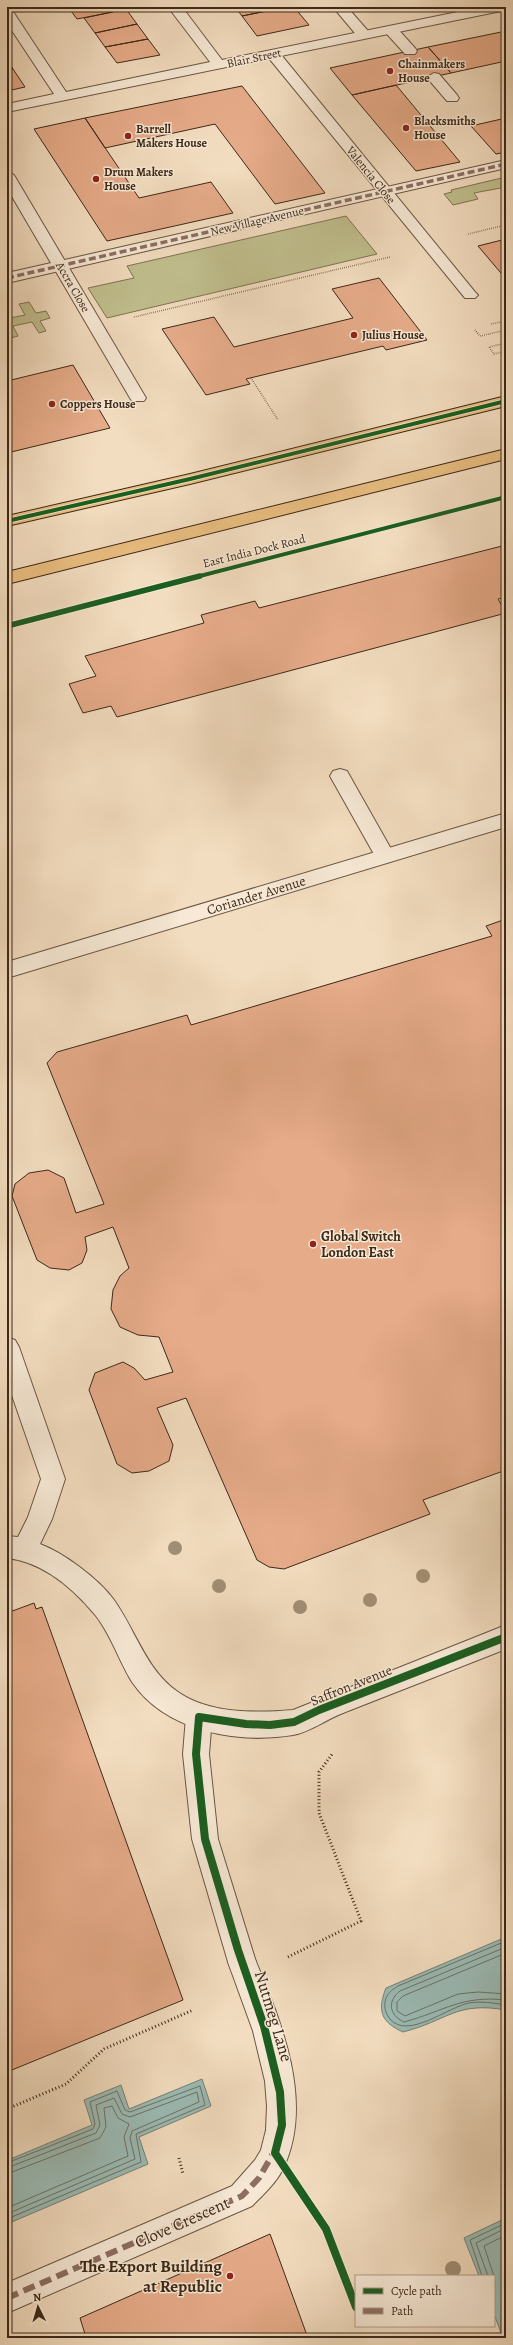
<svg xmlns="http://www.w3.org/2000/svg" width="513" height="2345" viewBox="0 0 513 2345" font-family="Alegreya,serif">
<rect width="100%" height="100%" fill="#f3ddc0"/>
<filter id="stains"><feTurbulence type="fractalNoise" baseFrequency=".005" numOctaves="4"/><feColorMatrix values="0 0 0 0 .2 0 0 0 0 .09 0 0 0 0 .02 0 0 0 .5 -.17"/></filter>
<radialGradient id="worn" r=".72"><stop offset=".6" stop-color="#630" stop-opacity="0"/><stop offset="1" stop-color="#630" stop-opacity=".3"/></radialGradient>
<path fill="#c1bf8e" stroke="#7f7453" d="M506,177v10l-32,6 4,6 -25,6 -9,-11 8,-2 -1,-2z
M346,216l31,38 -270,64 -19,-30 46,-10 -7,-12z
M29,302l7,11 10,-2 4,7 -10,3 6,10 -7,2 -7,-11 -19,4 5,10 -11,3v-26l3,5 15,-3 -6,-11z"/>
<path fill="#9bbbb5" stroke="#758176" d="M506,1937v73c-50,-9 -59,11 -103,22 -22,-10 -26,-21 -17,-44z
M202,2079l9,27 -72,31 9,27 -141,60v-66l1,2 84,-35 -8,-25 37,-15 8,24z
M506,2218v120h-3l-9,-24v-38h-15l-15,-38z"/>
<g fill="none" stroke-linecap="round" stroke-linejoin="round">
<path stroke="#6c7266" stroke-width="1" d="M506,1941l-108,45c-6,4 -12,8 -13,16 -1,6 1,12 5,17 18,21 58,-12 79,-16 12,-2 25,0 37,2
M506,1947l-106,44c-13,10 -11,24 4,31 41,-11 57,-27 102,-22
M506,1953l-103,43 -6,6v9l8,5 53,-22 20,-2 28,2
M7,2163l86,-34 2,-5 -5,-22 27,-11 8,19 5,2 70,-26 5,19 -69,29 5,28 -134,57
M7,2168l89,-35 4,-8 -4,-20 18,-7 8,16 8,3 67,-25 2,10 -67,29 -2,7 5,21 -128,55
M7,2174l93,-36 6,-11 -2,-19 8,-2 6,12 11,6 -5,13 4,19 -121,52
M482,2276l-12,-36 36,-17
M488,2276l-12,-33 30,-15
M494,2276l-10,-30 22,-11"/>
</g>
<path fill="#e6ab89" stroke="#3d2918" d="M68,7h41l4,5 -36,7z
M235,7h51l-44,9z
M286,7h8l15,18 -52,11 -15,-20z
M126,9l11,15 -42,9 -11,-15z
M137,24l11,15 -43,8 -10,-14z
M506,31v30l-55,12 -23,-26z
M148,39l12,16 -43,8 -12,-16z
M428,47l23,26 -99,22 -22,-27z
M7,59l6,10 -6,1z
M13,69l12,18 -18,4v-21z
M396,85l64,77 -44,9 -64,-76z
M242,86l83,107 -50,11 -60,-80 -110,24 -20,-30z
M85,118l54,80 72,-16 22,31 -126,28 -73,-112z
M506,118v34l-10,2 -25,-28z
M506,239v40l-28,-33z
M379,278l48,62 -41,10 -3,-4 -137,33 4,5 -44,11 -44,-66 52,-12 20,30 119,-29 -21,-29z
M73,365l37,63 -103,25v-72z
M506,545v52l-8,2 8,14 -389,104 -6,-11 -28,7 -14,-29 27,-8 -11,-20 119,-33 -3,-8 54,-14 4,7z
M506,919v551l-83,30 7,14 -146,55 -15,-2 -12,-7 -71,-162 -29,10 16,37 -4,16 -20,10 -17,2 -15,-9 -28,-74 6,-17 28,-11 11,6 11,12 28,-8 -14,-35 -21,-2 -18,-8 -9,-18 2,-19 7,-14 9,-8 -16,-41 -28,10 2,13 -5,13 -13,7 -19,-2 -13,-8 -25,-64 3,-12 14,-11 19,-3 16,8 12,35 28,-9 -57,-141 10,-11 130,-37 4,10 301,-89 -6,-10z
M34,1603l2,6 6,-2 141,393 -176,72v-459z
M270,2234l38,104h-232l9,-4 -5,-16z"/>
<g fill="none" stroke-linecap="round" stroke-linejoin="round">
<g stroke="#6a5642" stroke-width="2">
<path id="lane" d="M333,7h14l22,25 2,3 -2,3h-10z
M391,26l5,1 19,21 2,3 -2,3h-10l-19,-21 -2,-3z
M273,50l5,1 197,241 3,3 -3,3h-10l-197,-241 -2,-3z
M434,73l5,1 18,21 2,3 -2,3h-10l-18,-21 -2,-3z
M7,171l7,4 132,223 -2,3h-12l-2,-3 -123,-210z
M340,769l7,2 48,85 -3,5 -7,2 -7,-2 -3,-5 -45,-80 3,-5z
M199,1704l9,4 4,9 -3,37 9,85 38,123 -4,10 -10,4 -10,-4 -4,-10 -36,-123 -9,-85 3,-37 4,-9z"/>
</g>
<g stroke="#6a5642" stroke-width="2">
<path id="street" d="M168,7h14l40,53 260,-53h24v3l-499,102v-8l47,-10 -47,-71v-14l5,1 54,82 144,-30z
M506,160v8l-499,115v-10z
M506,813v14l-499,151v-16z
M7,1337l8,3 4,7 46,132 -13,40 -12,25c24,9 59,35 74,56 22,31 32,70 64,92 32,22 78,21 115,18l213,-85v24c-54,21 -109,43 -163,64 -16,6 -33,19 -50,22 -55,9 -127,-3 -161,-53 -13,-21 -21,-47 -36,-66 -23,-28 -53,-54 -89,-58v-22l11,1 10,-20 13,-38 -34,-98z
M242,1948l10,4c27,65 64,148 31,217 -7,14 -20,26 -31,37l-245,107v-30l225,-97 23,-26 6,-10 5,-20 1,-24 -2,-25 -12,-50 -25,-69 4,-10z"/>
</g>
<g stroke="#3d2918" stroke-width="2">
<path id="highway" d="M506,396v10l-316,78 -183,42v-10l183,-42z
M506,449v10l-499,125v-12z"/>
</g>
<path stroke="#3d2918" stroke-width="1.5" stroke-dasharray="0.5 1.5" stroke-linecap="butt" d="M468,234l38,-9
M502,310l4,5
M134,317l256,-60
M491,324l15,-3
M475,330l5,6 26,-6
M506,343l-17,4 5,7 12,-3
M251,378l27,42"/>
<path stroke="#3d2918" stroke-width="3" stroke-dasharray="1 2.5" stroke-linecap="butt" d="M288,1957l73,-36 -42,-108v-41l14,-19
M7,2109l59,-25 38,-35 89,-39
M179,2158l4,16"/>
<use href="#lane" fill="#f7e9d6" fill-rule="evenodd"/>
<use href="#street" fill="#f7e9d6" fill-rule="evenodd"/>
<use href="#highway" fill="#eabe80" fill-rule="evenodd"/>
<path stroke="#8d6e63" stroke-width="3.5" stroke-dasharray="7 3.5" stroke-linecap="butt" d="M7,278l499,-114"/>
<path stroke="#8d6e63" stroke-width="6" stroke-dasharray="12 6" stroke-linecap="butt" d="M7,2298l235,-102 17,-18 16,-28"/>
<g stroke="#f7e9d6" stroke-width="5.5">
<path id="cycleway-far2" d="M7,521l183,-42 316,-78
M196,577l310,-80"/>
</g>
<g stroke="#f7e9d6" stroke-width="8">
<path id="cycleway-far1" d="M7,626l193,-50"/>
</g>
<g stroke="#f7e9d6" stroke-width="10">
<path id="cycleway" d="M356,2307l-30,-78 -51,-76 7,-28 -2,-33 -16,-66 -26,-76 -33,-111 -9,-85 3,-37 47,7 24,1 24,-3 25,-12 187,-73"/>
</g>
<use href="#cycleway-far2" stroke="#1b5e20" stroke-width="4"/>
<use href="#cycleway-far1" stroke="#1b5e20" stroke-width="5.5"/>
<use href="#cycleway" stroke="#1b5e20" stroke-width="8"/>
</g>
<g fill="#a18e74">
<circle cx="175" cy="1548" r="7"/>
<circle cx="423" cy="1576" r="7"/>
<circle cx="219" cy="1586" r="7"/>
<circle cx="370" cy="1600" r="7"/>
<circle cx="300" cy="1607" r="7"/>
<circle cx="453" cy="2269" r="8"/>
</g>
<g fill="#8f2418" stroke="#f7e9d6" stroke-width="1.5">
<circle cx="390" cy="71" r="4"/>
<circle cx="406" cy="128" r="4"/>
<circle cx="128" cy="136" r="4"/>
<circle cx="96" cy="179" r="4"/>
<circle cx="354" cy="335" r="4"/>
<circle cx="52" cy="404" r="4"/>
<circle cx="313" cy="1244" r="4"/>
<circle cx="230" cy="2276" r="4"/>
</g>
<g text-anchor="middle" stroke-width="3" stroke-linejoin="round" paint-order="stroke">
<g font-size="12" fill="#3d2918" stroke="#f7e9d6">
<text transform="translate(254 58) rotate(-12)" y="4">Blair Street</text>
<text transform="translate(371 175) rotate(51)" y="4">Valencia Close</text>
<text transform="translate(257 221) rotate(-13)" y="4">New Village Avenue</text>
<text transform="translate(73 287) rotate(60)" y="4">Accra Close</text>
<text transform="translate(254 551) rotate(-14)" y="4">East India Dock Road</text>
</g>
<g font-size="12" font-weight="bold" fill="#3d2918" stroke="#f7e9d6" text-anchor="start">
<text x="398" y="68">Chainmakers<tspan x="398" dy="14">House</tspan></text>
<text x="414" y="125">Blacksmiths<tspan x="414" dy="14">House</tspan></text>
<text x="136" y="133">Barrell<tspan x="136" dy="14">Makers House</tspan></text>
<text x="104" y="176">Drum Makers<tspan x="104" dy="14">House</tspan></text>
<text x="362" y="339">Julius House</text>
<text x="60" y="408">Coppers House</text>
</g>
<g font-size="14" fill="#3d2918" stroke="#f7e9d6">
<text transform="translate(256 895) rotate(-17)" y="5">Coriander Avenue</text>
<text transform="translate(351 1685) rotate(-22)" y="5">Saffron Avenue</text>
</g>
<g font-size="14" font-weight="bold" fill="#3d2918" stroke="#f7e9d6" text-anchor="start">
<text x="321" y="1241">Global Switch<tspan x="321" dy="16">London East</tspan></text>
</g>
<g font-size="17" fill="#3d2918" stroke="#f7e9d6">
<text transform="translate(274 2016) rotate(73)" y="6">Nutmeg Lane</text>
<text transform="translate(182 2222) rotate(-24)" y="6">Clove Crescent</text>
</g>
<g font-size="17" font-weight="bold" fill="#3d2918" stroke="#f7e9d6" text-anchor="end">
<text x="222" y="2272">The Export Building<tspan x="222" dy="20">at Republic</tspan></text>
</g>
</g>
<rect width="513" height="2345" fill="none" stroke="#f3ddc0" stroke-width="24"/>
<rect x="8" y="8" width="497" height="2329" fill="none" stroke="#3d2918" stroke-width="2"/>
<rect x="12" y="12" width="489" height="2321" fill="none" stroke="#3d2918"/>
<rect x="355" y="2275" width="140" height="52" fill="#f7e9d6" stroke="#ad9c8a"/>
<rect x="363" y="2288" width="20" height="6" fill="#1b5e20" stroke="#ad9c8a"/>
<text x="391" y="2295" font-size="12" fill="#3d2918">Cycle path</text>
<rect x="363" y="2308" width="20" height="6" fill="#8d6e63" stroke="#ad9c8a"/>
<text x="391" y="2315" font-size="12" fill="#3d2918">Path</text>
<g transform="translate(38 2307) rotate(355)" stroke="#f7e9d6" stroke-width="3" paint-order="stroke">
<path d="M0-3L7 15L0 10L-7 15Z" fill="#3d2918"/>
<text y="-6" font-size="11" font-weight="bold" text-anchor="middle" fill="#3d2918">N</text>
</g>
<rect width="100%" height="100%" filter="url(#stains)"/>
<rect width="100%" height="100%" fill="url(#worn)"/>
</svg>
